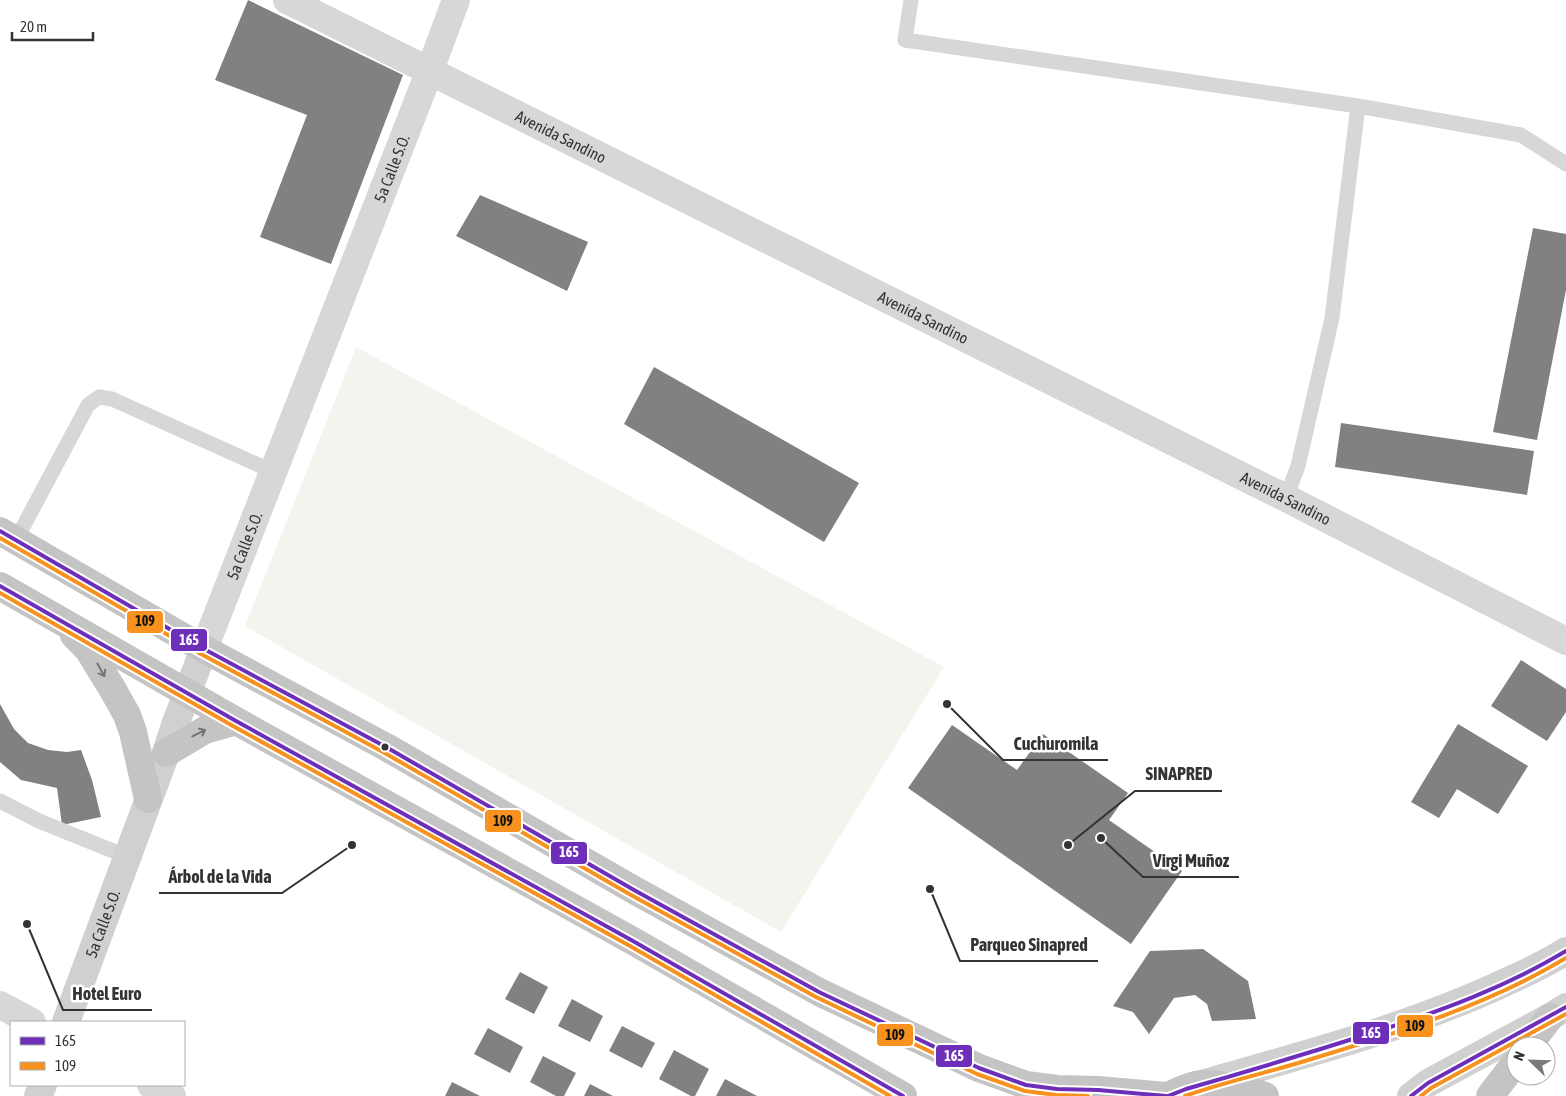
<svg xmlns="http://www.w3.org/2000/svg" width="1566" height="1096" viewBox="0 0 1566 1096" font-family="'Asap Condensed',sans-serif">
<rect width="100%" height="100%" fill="#fff"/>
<path fill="#f1f5ed" d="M356,347l588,320 -163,265 -536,-306z"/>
<path fill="#818181" d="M248,0l155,75 -72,189 -71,-27 47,-122 -92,-35z
M480,195l108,47 -21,49 -111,-55z
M1533,228l33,6v56l-29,150 -44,-8z
M654,367l205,116 -35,59 -200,-118z
M1341,423l193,28 -7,44 -192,-28z
M1521,660l45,29v23l-19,29 -56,-35z
M0,704l14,25 14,14 20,7 19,2 14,-2 11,30 9,37 -39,8 -5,-37 -36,-8 -21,-18z
M1458,724l70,42 -30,48 -41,-25 -18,29 -28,-16z
M952,725l65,45 26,-36 85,59 -19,27 73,51 -51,73 -223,-156z
M1203,949l45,32 8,38 -44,2 -5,-17 -12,-9 -21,3 -25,36 -16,-22 -20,-6 37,-55z
M520,972l28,15 -14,27 -29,-15z
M572,999l31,17 -13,26 -32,-16z
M622,1026l33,17 -13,25 -33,-17z
M488,1028l35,19 -13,26 -36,-19z
M674,1050l35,19 -14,27h-4l-32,-17z
M543,1056l33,17 -12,23h-8l-26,-14z
M725,1079l32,17h-41z
M452,1082l28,14h-35z
M590,1084l23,12h-29z"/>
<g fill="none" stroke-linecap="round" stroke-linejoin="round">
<path stroke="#d7d7d7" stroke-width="15" d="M911,0l-6,40 453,66 163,29 45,29
M1286,498l12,-32 34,-148 26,-212
M16,540l72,-135 11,-8 13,2 162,73
M0,801l39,20 89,36"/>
<g stroke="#d7d7d7" stroke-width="28">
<path id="s1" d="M287,0l999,498 280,143"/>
<path id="s2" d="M204,649l226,-579 26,-70"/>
<path d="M0,1005l32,17"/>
<path d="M151,1085l21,11"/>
</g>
<g stroke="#d0d0d0" stroke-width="28">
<path id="s3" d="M66,1022l100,-269 9,-28 29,-76"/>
<path d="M1202,1084c103,-30 209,-57 306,-103 20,-9 40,-18 58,-30"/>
<path d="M38,1096l5,-11"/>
<path d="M1411,1096l17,-13 122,-66 16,-10"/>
</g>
<path stroke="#c4c4c4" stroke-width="28" d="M0,531l204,118 182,98 248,143 185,102 160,76 47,17 31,4 41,1 68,6
M0,586l236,135 397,220 270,155
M74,635l14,14 25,41 14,25 6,17 15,67
M166,753l39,-23 31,-9
M1528,1046l22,-29
M1168,1096c10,-5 23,-11 34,-12 18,-1 46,6 63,12
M1490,1096l26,-34"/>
<g stroke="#fff" stroke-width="8">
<path id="bus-1" d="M0,531l204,118 182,98 248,143 185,102 160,76 47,17 31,4 41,1 68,6
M0,586l236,135 397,220 270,155
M1168,1096l18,-7c63,-18 126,-37 189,-57 66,-21 131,-45 191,-81
M1411,1096l17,-13 138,-76"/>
</g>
<g stroke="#fff" stroke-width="8">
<path id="bus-2" d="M0,538l201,116 182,98 248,143 185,102 161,77 48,17 31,4 32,1
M0,593l233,133 397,220 260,150
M1185,1096c39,-14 81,-23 120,-35 89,-27 181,-55 261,-103
M1421,1096l10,-8 135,-74"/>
</g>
<use href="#bus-1" stroke="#6d2fba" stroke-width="4"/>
<use href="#bus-2" stroke="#f7921f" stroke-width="4"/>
</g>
<defs><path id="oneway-shaft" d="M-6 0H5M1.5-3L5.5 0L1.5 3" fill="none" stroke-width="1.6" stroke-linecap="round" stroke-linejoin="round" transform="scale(1.25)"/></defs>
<g stroke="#747474">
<use href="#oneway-shaft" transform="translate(101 670) rotate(61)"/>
<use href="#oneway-shaft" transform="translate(199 733) rotate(-27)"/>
</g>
<circle fill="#333" stroke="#fff" stroke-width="2" cx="385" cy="747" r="4.5"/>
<g text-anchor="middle" stroke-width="5" stroke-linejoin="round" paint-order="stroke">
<g font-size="16" fill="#333" stroke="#fff">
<text dy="6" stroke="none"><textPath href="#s1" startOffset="306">Avenida Sandino</textPath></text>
<text dy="6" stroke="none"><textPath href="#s2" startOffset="516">5a Calle S.O.</textPath></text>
<text dy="6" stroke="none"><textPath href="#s1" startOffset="711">Avenida Sandino</textPath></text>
<text dy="6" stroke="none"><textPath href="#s1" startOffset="1116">Avenida Sandino</textPath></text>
<text dy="6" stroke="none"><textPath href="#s2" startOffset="111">5a Calle S.O.</textPath></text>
<text dy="6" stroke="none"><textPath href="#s3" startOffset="105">5a Calle S.O.</textPath></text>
</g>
</g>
<path fill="none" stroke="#333" stroke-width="2" d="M947 704L1003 760H1108M1068 845L1135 791H1222M1101 838L1143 877H1239M352 845L282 893H159M930 889L960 961H1098M27 924L63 1010H152"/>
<g fill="#333" stroke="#fff" stroke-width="2">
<circle cx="947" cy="704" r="5"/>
<circle cx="1068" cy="845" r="5"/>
<circle cx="1101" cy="838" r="5"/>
<circle cx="352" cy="845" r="5"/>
<circle cx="930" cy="889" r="5"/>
<circle cx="27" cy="924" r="5"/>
</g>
<g font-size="18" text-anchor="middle" font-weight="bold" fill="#333" stroke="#fff" stroke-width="5" stroke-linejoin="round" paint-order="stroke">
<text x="1056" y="750">Cuchuromila</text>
<text x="1179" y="780">SINAPRED</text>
<text x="1191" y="867">Virgi Muñoz</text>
<text x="220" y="883">Árbol de la Vida</text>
<text x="1029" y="951">Parqueo Sinapred</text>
<text x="107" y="1000">Hotel Euro</text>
</g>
<g stroke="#fff" stroke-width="2">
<rect x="126" y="610" width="38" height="24" rx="5" fill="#f7921f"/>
<rect x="170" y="628" width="38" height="24" rx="5" fill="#6d2fba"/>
<rect x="484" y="809" width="38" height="24" rx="5" fill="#f7921f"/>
<rect x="550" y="841" width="38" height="24" rx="5" fill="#6d2fba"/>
<rect x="1396" y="1014" width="38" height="24" rx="5" fill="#f7921f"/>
<rect x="1352" y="1021" width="38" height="24" rx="5" fill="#6d2fba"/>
<rect x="876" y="1023" width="38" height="24" rx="5" fill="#f7921f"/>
<rect x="935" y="1044" width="38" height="24" rx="5" fill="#6d2fba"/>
</g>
<g font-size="14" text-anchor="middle" font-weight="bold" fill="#fff">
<text x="189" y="645">165</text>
<text x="569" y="857">165</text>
<text x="1371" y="1038">165</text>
<text x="954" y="1061">165</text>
</g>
<g font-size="14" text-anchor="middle" font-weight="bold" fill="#111">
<text x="145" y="626">109</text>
<text x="503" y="826">109</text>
<text x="1415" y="1031">109</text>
<text x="895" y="1040">109</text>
</g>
<rect x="10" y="1021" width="175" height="65" fill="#ffffff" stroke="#adadad"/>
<rect x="20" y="1037" width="25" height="8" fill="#6d2fba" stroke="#adadad"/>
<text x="55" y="1046" font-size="15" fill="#333333">165</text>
<rect x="20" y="1062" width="25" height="8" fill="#f7921f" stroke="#adadad"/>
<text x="55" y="1071" font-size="15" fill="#333333">109</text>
<g transform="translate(1531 1061) rotate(293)"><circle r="24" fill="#ffffff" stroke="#adadad"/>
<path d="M0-4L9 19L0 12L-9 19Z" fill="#7a7a7a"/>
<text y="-8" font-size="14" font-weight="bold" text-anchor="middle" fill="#333333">N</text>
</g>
<path d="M12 32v8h81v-8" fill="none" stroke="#333333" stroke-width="2.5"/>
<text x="20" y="32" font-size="15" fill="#333333" stroke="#ffffff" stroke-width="4" paint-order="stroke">20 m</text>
</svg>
